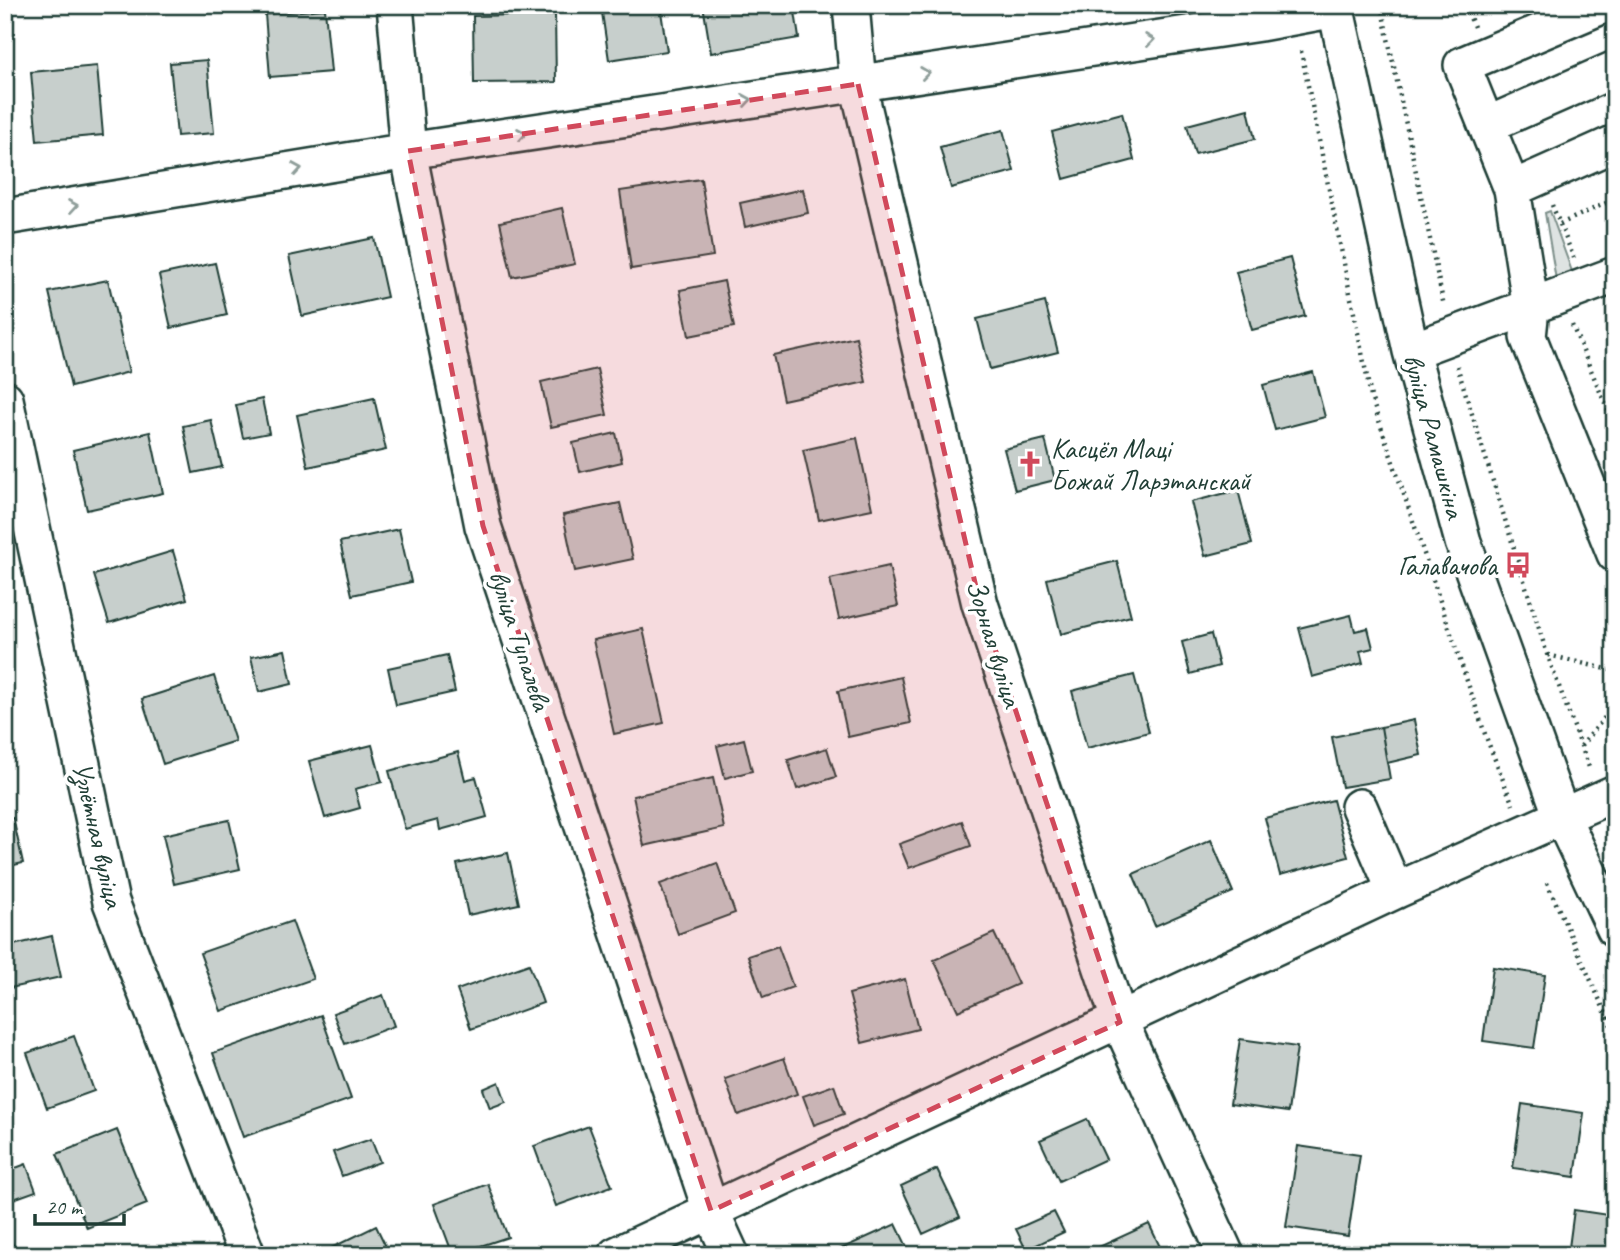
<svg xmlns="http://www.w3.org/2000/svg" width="1620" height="1260" viewBox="0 0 1620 1260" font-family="Caveat,sans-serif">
<rect width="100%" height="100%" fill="#fff"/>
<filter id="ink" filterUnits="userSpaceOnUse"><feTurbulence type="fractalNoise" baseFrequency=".0143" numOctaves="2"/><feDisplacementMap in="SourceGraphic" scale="14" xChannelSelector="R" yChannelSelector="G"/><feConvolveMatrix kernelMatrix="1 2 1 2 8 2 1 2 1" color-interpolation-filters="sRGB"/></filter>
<g filter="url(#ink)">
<path fill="#dee3e2" stroke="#7e908b" stroke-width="2" d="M1550,211l24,66 -18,3 -11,-67z"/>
<path fill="#c7cfcc" stroke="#1f3d34" stroke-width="2" d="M660,5l7,46 -58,9 -8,-54z
M703,5h91l5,33 -88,15z
M922,5h61v1l-61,1z
M325,9l6,63 -61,5 -5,-63z
M555,14l1,68 -82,1 -1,-67z
M207,60l7,73 -37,3 -7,-73z
M97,66l6,69 -66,6 -6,-69z
M1248,109l7,30 -60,15 -8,-29z
M1122,113l12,47 -70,19 -12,-47z
M1003,130l11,41 -63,17 -11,-41z
M701,179l12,77 -82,13 -11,-78z
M803,189l5,24 -63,14 -5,-24z
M562,208l13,56 -63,13 -12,-55z
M374,238l13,59 -85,19 -13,-60z
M1290,258l15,58 -53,14 -16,-58z
M215,263l12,52 -56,13 -12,-53z
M108,280l21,92 -58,15 -22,-95z
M724,281l10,46 -45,9 -9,-46z
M1045,302l13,50 -68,17 -13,-50z
M856,337l10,45 -83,18 -10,-45z
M597,369l10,46 -56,12 -10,-45z
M1313,372l12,45 -50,13 -12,-45z
M374,398l12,52 -78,17 -11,-52z
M262,399l7,34 -26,5 -7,-33z
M211,420l11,47 -29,6 -10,-47z
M150,432l13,61 -76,17 -14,-60z
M616,433l6,29 -42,10 -7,-29z
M857,438l15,71 -53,11 -16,-70z
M1045,439l10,41 -40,10 -11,-41z
M1238,490l14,54 -47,12 -14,-54z
M620,503l13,56 -58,12 -12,-56z
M399,529l12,53 -59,13 -12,-53z
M173,551l14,48 -78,24 -15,-48z
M1117,561l14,55 -70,18 -14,-55z
M889,566l9,40 -59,13 -9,-40z
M1351,615l4,16 13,-3 5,20 -13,3 3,12 -51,14 -13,-49z
M643,629l21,94 -50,11 -21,-94z
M1211,634l8,32 -29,8 -8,-32z
M285,650l7,34 -33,8 -8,-35z
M447,655l8,37 -59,13 -8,-37z
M1134,675l15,57 -62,16 -15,-57z
M214,676l21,65 -72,23 -21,-65z
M901,677l10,46 -63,14 -10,-46z
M1414,720l7,35 -34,8 -6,-36z
M1381,727l9,52 -48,8 -10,-50z
M744,739l8,32 -27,7 -8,-32z
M372,745l10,37 -27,7 5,19 -35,10 -16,-57z
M827,748l9,29 -39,12 -9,-29z
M458,752l7,28 11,-3 11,40 -47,13 -2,-10 -33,9 -16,-58z
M713,778l11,50 -80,18 -11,-50z
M1333,800l15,57 -68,18 -15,-57z
M13,818l10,45 -18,4v-47z
M229,820l11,49 -66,15 -11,-49z
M962,821l9,25 -62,22 -10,-24z
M1211,840l22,52 -78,34 -22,-52z
M508,853l11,51 -51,11 -11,-51z
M717,863l18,50 -57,21 -18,-50z
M292,921l21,58 -92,32 -21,-58z
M994,933l24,51 -60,27 -24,-51z
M52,936l9,41 -51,11 -5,-41z
M778,946l15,41 -30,11 -15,-42z
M529,964l14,39 -72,26 -14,-39z
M1493,967l52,8 -11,73 -51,-7z
M905,979l13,50 -56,14 -13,-49z
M383,995l11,31 -49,18 -12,-31z
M321,1015l30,84 -108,38 -30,-84z
M74,1036l20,55 -47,17 -20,-55z
M1240,1039l57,8 -9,65 -58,-8z
M784,1058l13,36 -59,21 -13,-36z
M499,1082l7,20 -16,6 -7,-19z
M834,1085l10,29 -30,11 -11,-29z
M1522,1104l62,9 -9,64 -62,-9z
M1087,1119l19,40 -47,22 -19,-41z
M589,1126l23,60 -56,20 -22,-60z
M117,1130l30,74 -60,24 -30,-74z
M371,1139l9,23 -38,14 -9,-24z
M1298,1146l62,9 -12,81 -62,-9z
M26,1164l10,27 -31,11v-30z
M937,1169l23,48 -37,17 -22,-48z
M488,1184l20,53 -55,18 -19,-51z
M1574,1210l41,6v39h-47z
M1054,1212l10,20 -38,18 -10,-21z
M5,1224l12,31h-12z
M896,1224l15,31h-79v-2z
M1149,1224l15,31h-75l-1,-3z
M376,1226l14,29h-73z"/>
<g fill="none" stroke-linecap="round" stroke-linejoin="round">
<g stroke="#1f3d34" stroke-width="40">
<path id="minor" d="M395,5l13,146 75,375 228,685 20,44
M851,5l7,79 122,520 140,418 106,233
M1335,5l76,346 52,191 99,275 53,112
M1604,5l-142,60 50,124 19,119 -3,29 87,217
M1487,125l128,-56
M1512,189l103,-46
M5,217l403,-66 852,-128 76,-14
M1411,351l204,-76
M5,399l106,503 136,353
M1359,807l36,84
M616,1255l779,-364 220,-98"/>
</g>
<path stroke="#1f3d34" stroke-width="4.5" stroke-dasharray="2 5" stroke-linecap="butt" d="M1381,5l63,301
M1474,27l-7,-17 11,-5
M1301,51l70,346 115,340 27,68
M1552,205l22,53
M1560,224l55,-25
M1572,325l43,102
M1457,366l90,288 43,116
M1548,655l67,16
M1581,746l34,-41
M1547,883l68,151"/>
<use href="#minor" stroke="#fff" stroke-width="35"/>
</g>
<defs><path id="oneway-chevron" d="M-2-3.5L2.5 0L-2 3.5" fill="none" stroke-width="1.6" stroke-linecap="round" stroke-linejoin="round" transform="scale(1.75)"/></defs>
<g stroke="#8f9e9a">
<use href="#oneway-chevron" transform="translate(1150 40) rotate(-8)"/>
<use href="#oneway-chevron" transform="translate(925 73) rotate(-8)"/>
<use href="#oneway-chevron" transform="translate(747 100) rotate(-9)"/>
<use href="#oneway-chevron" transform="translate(522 134) rotate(-9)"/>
<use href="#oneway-chevron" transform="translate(297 169) rotate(-9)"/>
<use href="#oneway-chevron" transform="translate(73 206) rotate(-9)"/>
</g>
</g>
<path fill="#d1495b" fill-opacity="0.2" stroke="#d1495b" stroke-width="5" stroke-dasharray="14 9" stroke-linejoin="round" d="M858,84l122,520 140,418 -409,189 -228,-685 -75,-375z"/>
<defs>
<g id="church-bare" transform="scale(2.1)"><path d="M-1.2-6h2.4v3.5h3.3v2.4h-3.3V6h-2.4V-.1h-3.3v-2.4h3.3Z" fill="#d1495b" stroke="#fff" stroke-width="2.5" paint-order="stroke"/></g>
<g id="bus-bare" transform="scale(2.1)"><path d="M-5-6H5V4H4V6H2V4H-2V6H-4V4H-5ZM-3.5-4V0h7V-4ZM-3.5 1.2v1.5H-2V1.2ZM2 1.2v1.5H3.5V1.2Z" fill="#d1495b" stroke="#fff" stroke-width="2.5" paint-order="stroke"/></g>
</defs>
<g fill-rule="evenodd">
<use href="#church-bare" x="1030" y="464"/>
<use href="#bus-bare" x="1518" y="565"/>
</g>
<g text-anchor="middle" stroke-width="7" stroke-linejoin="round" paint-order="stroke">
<g font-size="28" fill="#1f3d34" stroke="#fff">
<text transform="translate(1435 436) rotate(75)" y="10">вуліца Рамашкіна</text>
<text transform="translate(521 640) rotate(72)" y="10">вуліца Тупалева</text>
<text transform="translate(995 643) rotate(73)" y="10">Зорная вуліца</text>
<text transform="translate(99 835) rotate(77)" y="10">Узлётная вуліца</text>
</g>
<g font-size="28" fill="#1f3d34" stroke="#fff" text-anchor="start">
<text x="1051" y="458">Касцёл Маці<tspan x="1051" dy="32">Божай Ларэтанскай</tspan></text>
<text x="1497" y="575" text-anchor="end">Галавачова</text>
</g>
</g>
<rect width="1620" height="1260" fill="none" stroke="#fff" stroke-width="28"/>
<rect x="14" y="14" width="1592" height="1232" fill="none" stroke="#1f3d34" stroke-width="2.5" filter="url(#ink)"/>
<path d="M35 1214v10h89v-10" fill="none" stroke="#1f3d34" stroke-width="3.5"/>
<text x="46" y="1214" font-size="21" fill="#1f3d34" stroke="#ffffff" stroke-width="5" paint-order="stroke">20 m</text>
</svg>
